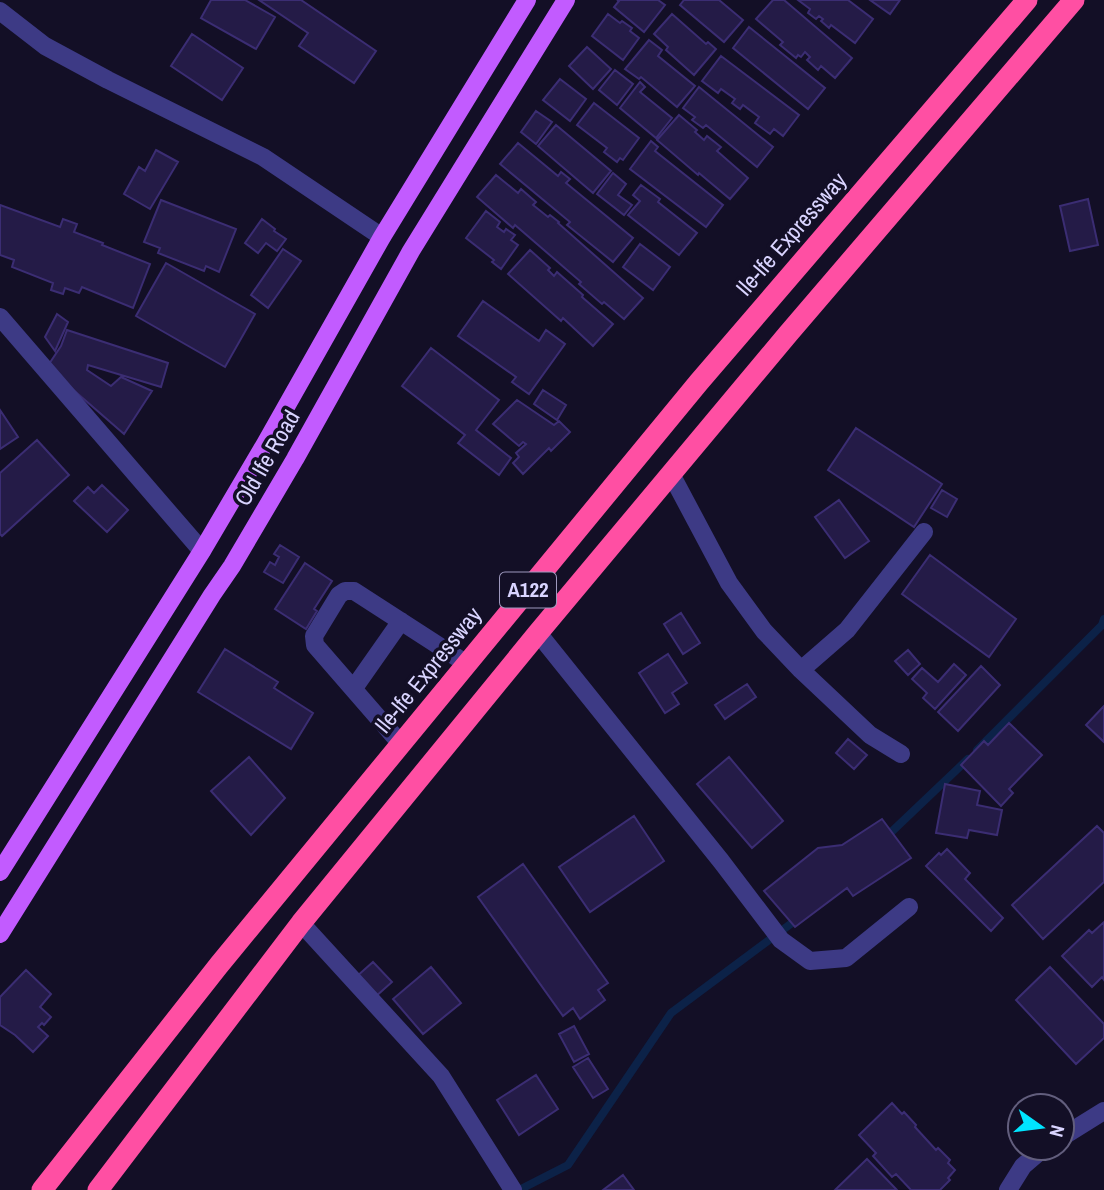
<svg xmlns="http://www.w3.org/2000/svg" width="1104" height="1190" viewBox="0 0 1104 1190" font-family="'Archivo Narrow',sans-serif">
<rect width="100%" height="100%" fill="#130f26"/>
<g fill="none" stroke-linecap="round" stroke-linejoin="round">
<path stroke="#0c2248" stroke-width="8" d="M977,750l125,-125 2,-6
M884,839l84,-80
M519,1190l49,-25 103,-152 129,-96"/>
</g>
<path fill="#241b47" stroke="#3b2d73" stroke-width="2" d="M211,0h34l30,17 -19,32 -55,-31z
M259,0h42l75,51 -22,32 -55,-37 9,-13z
M617,0h41l7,5 -21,27 -30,-25 5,-6z
M684,0h35l24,20 -19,22 -44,-37z
M773,0h11l68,58 -17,20 -14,-12 -3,4 -11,-10 3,-3 -5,-5 -4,5 -3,-2 -2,3 -16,-13 3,-3 -27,-23z
M798,0h50l25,19 -18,24 -24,-18 -2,3 -8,-7 2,-2 -4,-3 -3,3 -8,-6 2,-4z
M870,0h30l-10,14z
M608,14l12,9 2,-2 10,7 -2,3 9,7 -16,22 -31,-24z
M672,14l34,30 2,-2 8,7 -22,26 -28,-25 2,-3 -14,-13z
M749,27l76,61 -17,21 -75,-61z
M192,34l51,34 -21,32 -51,-34z
M649,40l13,10 -4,6 37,30 -18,21 -36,-30 -2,2 -14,-10z
M587,47l24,22 -18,20 -24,-23z
M721,56l78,59 -16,21 -9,-7 -4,5 -15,-11 4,-6 -16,-12 -3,4 -8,-6 3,-4 -14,-10 -3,4 -16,-12z
M615,70l18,14 -16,21 -18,-15z
M560,79l26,20 -16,22 -27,-21z
M640,82l5,5 -5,5 32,26 -16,20 -36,-30z
M699,87l74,60 -16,20 -51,-42 -3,3 -11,-8 3,-3 -12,-9z
M594,103l45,35 -16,22 -3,-2 -3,4 -13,-10 3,-4 -30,-23z
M536,111l16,11 -16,22 -15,-12z
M679,115l18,15 -2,2 9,8 3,-4 14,11 -4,4 31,27 -18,21 -31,-26 -1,2 -41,-35z
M556,125l55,46 -18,22 -55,-47z
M651,141l7,6 -3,4 68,54 -17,22 -76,-58z
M518,143l40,33 3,-4 9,7 -4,4 67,55 -20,24 -46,-37 3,-3 -70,-58z
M156,150l22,12 -28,47 -26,-15 15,-27 6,4z
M613,173l13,11 -8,11 14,10 -8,10 -27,-21z
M496,175l22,18 3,-4 15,13 -3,3 15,12 2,-2 9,7 -1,1 85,75 -19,21 -20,-17 -2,2 -23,-20 2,-2 -66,-57 -2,3 -36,-31z
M641,185l19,14 -2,3 39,31 -18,22 -51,-40 12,-14 -7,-6z
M1088,199l10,46 -28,6 -10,-45z
M161,200l75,29 -17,43 -13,-6 -2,5 -46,-18 2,-5 -16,-6z
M0,205l60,22 3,-8 14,5 -3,8 29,11 -1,2 48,19 -17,44 -51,-21 -3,6 -14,-5 -2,6 -12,-4 2,-7 -41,-16 2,-7 -14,-5z
M486,211l14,11 -3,5 7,5 2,-3 9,6 -4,5 7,5 -17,24 -9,-7 2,-2 -28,-22z
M262,219l13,10 -1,2 12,8 -9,12 -11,-8 -8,10 -13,-10z
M640,244l30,23 -17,23 -30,-23z
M283,249l18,12 -33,47 -17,-13z
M530,250l20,18 -2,2 6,6 3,-4 26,23 -1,2 31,27 -20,22 -30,-28 -2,3 -53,-47z
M166,263l89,51 -30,53 -89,-51z
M483,301l56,40 7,-11 19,14 -36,50 -17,-12 4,-5 -58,-41z
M57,314l11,8 -13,29 -10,-14z
M67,330l101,33 -7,24 -73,-22 -1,5 24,16 10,-9 31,14 -28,43 -77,-67 14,-21z
M431,348l68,52 -23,30 35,28 -12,17 -41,-32 7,-8 -63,-49z
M543,390l23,15 -9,15 -23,-16z
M517,400l37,25 5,-4 11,11 -19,19 -2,-3 -26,26 -10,-11 6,-6 -3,-4 10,-9 -3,-2 -4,4 -26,-22z
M0,410l18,27 -18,12z
M856,428l86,56 -28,43 -86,-57z
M37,440l32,35 -67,61 -2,-2v-61z
M102,485l26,25 -21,22 -33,-31 14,-14 6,6z
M942,490l15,9 -10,18 -16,-9z
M839,500l30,41 -24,17 -30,-41z
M280,545l19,12 -16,26 -19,-11 6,-10 5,3 4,-8 -5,-3z
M930,555l86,64 -27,38 -87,-63z
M305,563l27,18 -18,28 3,2 -11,18 -31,-20z
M681,613l19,30 -17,11 -19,-30z
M225,649l53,33 -4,6 39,25 -22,36 -93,-57z
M908,650l12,14 -12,11 -13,-14z
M668,654l19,29 -15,10 7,11 -14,9 -26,-40z
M954,664l12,11 -31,34 -12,-11 4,-5 -15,-14 10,-11 16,14z
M981,666l19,19 -42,46 -20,-19z
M747,684l9,13 -31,22 -10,-14z
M1104,706v36l-18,-17z
M1009,723l33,32 -33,34 4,4 -12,13 -40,-41 23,-24 4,4z
M848,739l19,16 -13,14 -18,-16z
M249,757l36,41 -34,37 -40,-44z
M729,757l54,64 -31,27 -55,-64z
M945,784l35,7 -3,14 25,5 -5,25 -28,-5 -2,8 -31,-5z
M634,816l30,45 -74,51 -31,-45z
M882,819l29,39 -58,38 -6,-8 -52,39 -31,-36 54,-43 24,-3z
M1097,826l7,7v49l-61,57 -31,-34z
M947,849l23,24 -5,6 38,39 -12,13 -65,-65 13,-13 2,2z
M523,864l85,119 -10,7 7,10 -25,19 -7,-11 -10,8 -85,-119z
M1104,922v58l-2,-3 -10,10 -30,-31 27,-26 3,3z
M373,962l19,20 -17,15 -19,-20z
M431,967l30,36 -38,31 -30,-35z
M1050,967l54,57v14l-28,26 -60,-64z
M26,970l25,24 -11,13 11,10 -7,8 -2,-2 -4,4 10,9 -15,16 -18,-17 -15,-10v-28z
M574,1026l15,28 -15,8 -15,-28z
M588,1058l20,31 -15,9 -20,-31z
M536,1075l22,34 -39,26 -22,-35z
M892,1103l10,11 2,-2 12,13 -1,2 21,23 2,-2 12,12 -2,3 7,7 -7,8 2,2 -10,10h-29l-15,-16 -4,3 -19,-21 3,-3 -17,-18z
M867,1159l30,31h-62z
M623,1175l11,15h-31z"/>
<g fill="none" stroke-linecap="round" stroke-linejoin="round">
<path stroke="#3d3a85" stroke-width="18" d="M0,11l45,35 63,34 155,77 119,80
M0,317l202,234
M671,474l58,109 35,48 37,39 69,65 31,19
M538,633l183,228 60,79 29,21 36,-3 63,-51
M801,670l46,-40 77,-98
M354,688l47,-67
M401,744l-86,-99 -1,-9 25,-41 6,-4h9l113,73
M301,923l140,153 72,114
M1062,1137l42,-26
M1008,1190l15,-24 21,-18"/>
<path stroke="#c25bff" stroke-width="18" d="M0,872l202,-321 63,-107 117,-207 145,-237
M0,934l212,-339 20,-29 63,-107 116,-208 155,-251"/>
<path stroke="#ff4fa3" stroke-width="21" d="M42,1190l177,-225 480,-583 328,-382
M98,1190l203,-267 237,-290 250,-299 286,-334"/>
</g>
<g text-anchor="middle" stroke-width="7" stroke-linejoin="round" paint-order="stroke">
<rect fill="#130f26" stroke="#9e99be" stroke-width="2" x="500" y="572.5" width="56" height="35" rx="5"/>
<g font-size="21" font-weight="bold" fill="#d9d4ff">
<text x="528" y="597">A122</text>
</g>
<g font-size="23" fill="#d9d4ff" stroke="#130f26">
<text transform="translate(791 234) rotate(-49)" y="8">Ile-Ife Expressway</text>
<text transform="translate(267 458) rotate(-60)" y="8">Old Ife Road</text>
<text transform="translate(428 670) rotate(-51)" y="8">Ile-Ife Expressway</text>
</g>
</g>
<g transform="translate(1041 1127) rotate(104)"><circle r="33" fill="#130f26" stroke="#625e7d" stroke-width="2"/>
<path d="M0-5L12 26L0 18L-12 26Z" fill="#00e5ff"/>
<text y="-10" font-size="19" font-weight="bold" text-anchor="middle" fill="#d9d4ff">N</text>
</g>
</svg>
